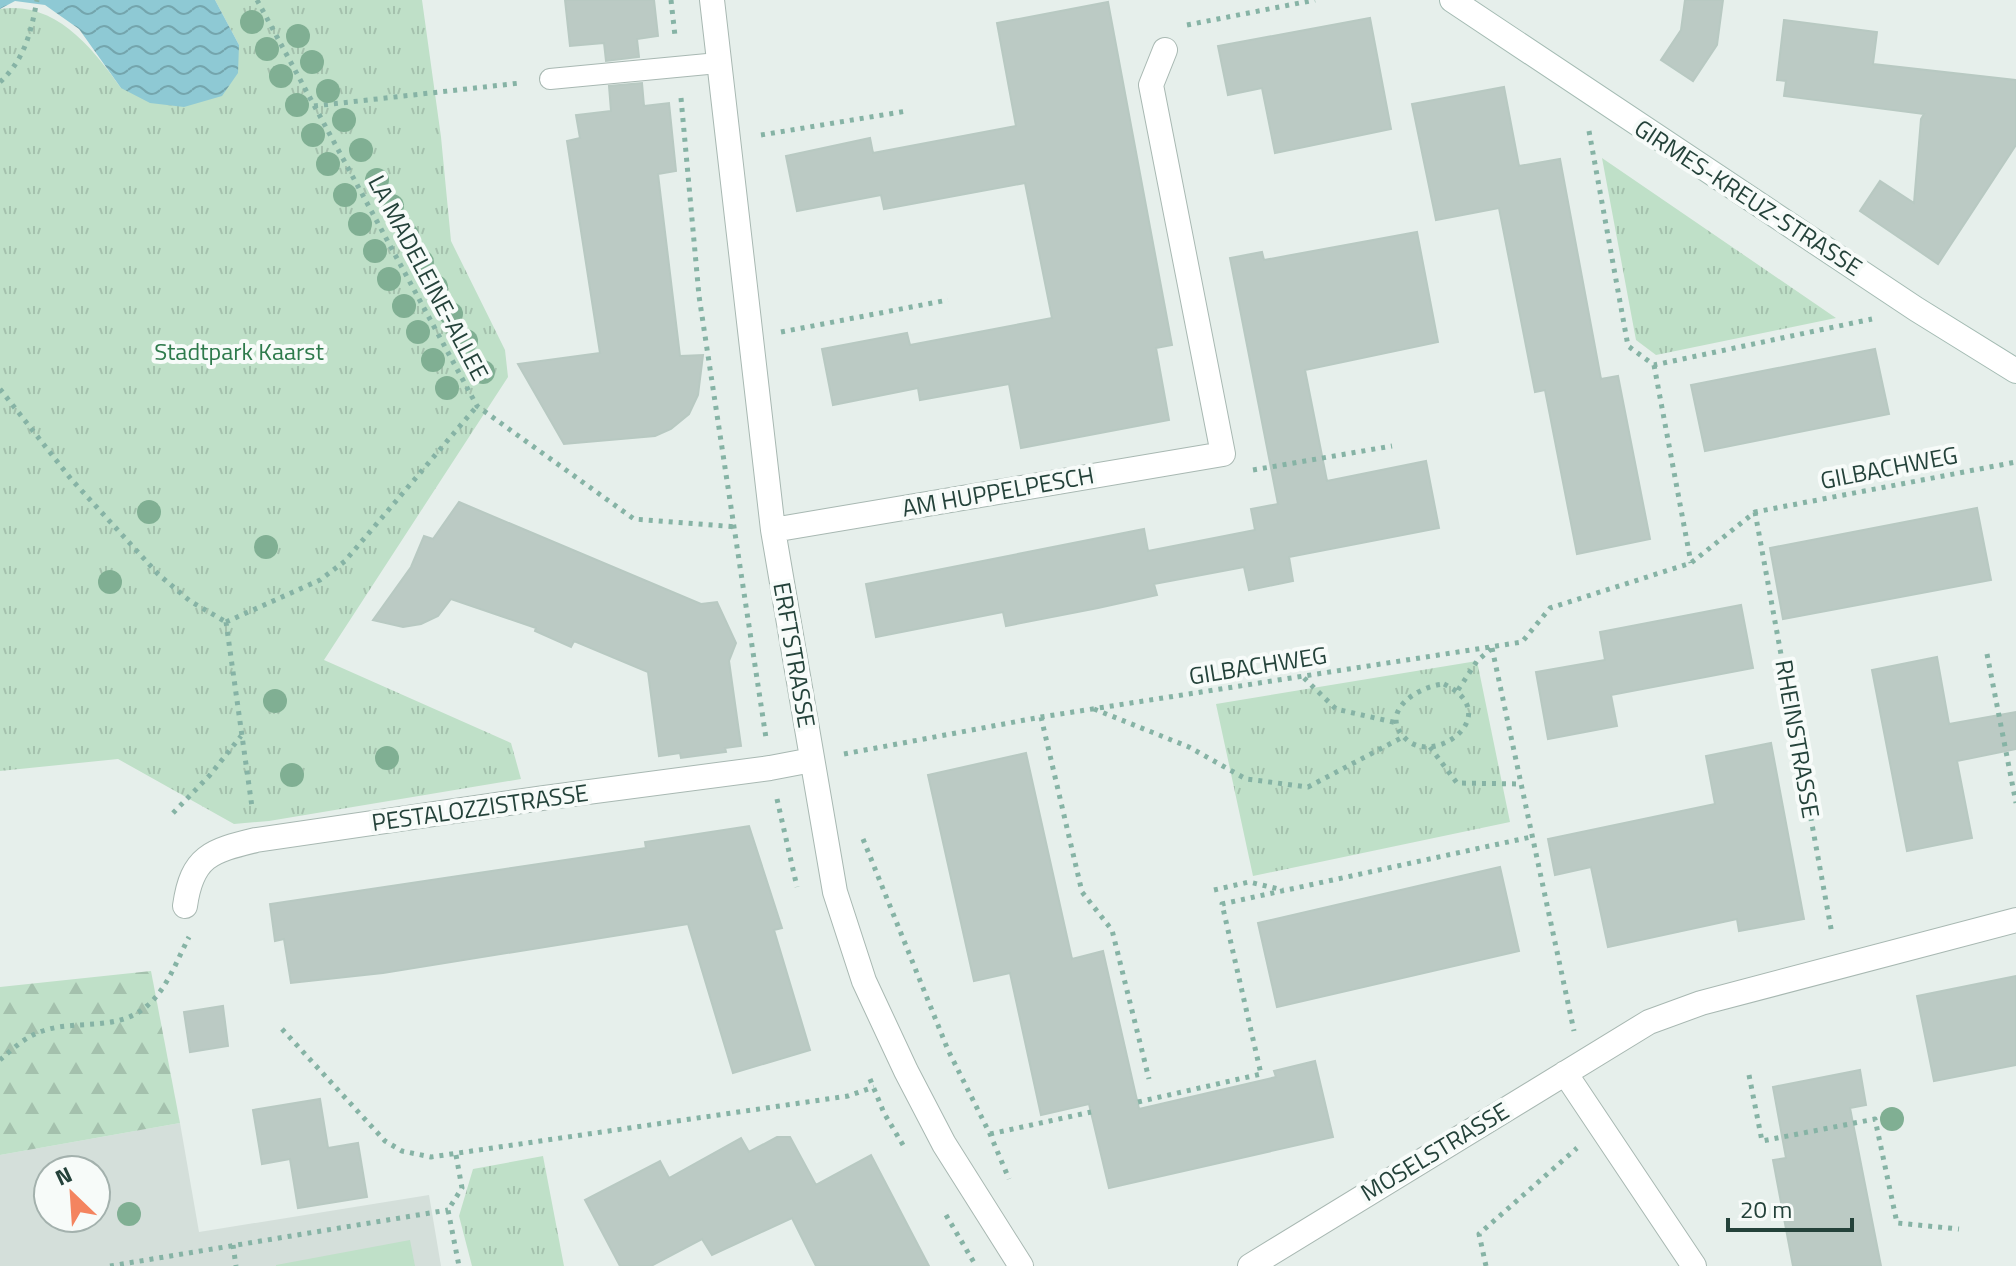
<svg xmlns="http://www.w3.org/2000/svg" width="2016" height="1266" viewBox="0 0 2016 1266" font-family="'Titillium Web',sans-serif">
<defs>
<pattern id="forest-firs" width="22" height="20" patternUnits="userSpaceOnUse" patternTransform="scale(2)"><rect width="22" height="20" fill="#bfe0c8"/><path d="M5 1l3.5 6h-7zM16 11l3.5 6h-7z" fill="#a4c1ad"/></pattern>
<pattern id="park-tufts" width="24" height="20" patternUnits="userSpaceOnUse" patternTransform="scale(2)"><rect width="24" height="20" fill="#bfe0c8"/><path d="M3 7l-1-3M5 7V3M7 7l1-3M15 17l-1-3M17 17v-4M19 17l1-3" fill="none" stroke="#a4c1ad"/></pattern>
<pattern id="water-waves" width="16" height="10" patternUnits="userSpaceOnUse" patternTransform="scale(2)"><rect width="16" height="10" fill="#8ec9d4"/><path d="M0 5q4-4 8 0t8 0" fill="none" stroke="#74a5ad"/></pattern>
</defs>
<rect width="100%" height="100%" fill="#e6efeb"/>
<path fill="#d4dfda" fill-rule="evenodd" d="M180,1123l19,109 230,-37 12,71h-441v-111zM48,1170h48v48h-48z"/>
<path fill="#bfe0c8" d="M410,1240l5,26h-139v-1z"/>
<path fill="url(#forest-firs)" d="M151,971l29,152 -180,32v-168z"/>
<path fill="url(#park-tufts)" d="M215,0h207l19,137 10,104 54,109 3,27 -184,283 187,83 10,36 -252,42 -35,3 -116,-65 -118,12v-762c56,-9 94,41 121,79l118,-43z
M1602,158l234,160 -180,37 -20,-15z
M1477,661l33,161 -257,54 -37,-172z
M543,1156l21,110h-92l-13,-50 14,-47z"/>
<path fill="url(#water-waves)" d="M0,0h215l24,45 -1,28 -16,23 -38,11 -34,-4 -29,-15 -42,-59 -34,-24 -30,-4 -15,8z"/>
<path fill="#bbcac4" stroke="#b8c9c2" stroke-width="2" d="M565,0h89l4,36 -21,3 2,18 -33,4 -2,-18 -34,3z
M1685,0h38l-6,45 -24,36 -32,-21 20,-30z
M1108,2l64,343 -16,3 13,72 -148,28 -12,-64 -89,16 -2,-12 -85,17 -11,-56 85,-16 3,12 142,-27 -27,-135 -141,26 -3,-14 -84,16 -11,-55 84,-18 3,15 143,-27 -19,-103z
M1370,18l21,111 -116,24 -13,-65 -34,7 -10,-49z
M1784,20l93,12 -4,32 143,16v65l-78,119 -78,-53 20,-30 34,22 7,-84 3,-5 -140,-18 2,-15 -9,-1z
M642,83l2,23 25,-3 7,68 -18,3 22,182 23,-1 -5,40 -9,19 -18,15 -16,7 -91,8 -46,-80 82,-11 -33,-212 13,-3 -4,-23 35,-4 -2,-25z
M1504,87l15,79 41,-7 41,220 17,-3 32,163 -73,15 -32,-164 -10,2 -36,-184 -63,12 -24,-116z
M1417,232l21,110 -133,28 22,111 99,-20 13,67 -150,29 4,24 -44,9 -5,-23 -90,17 3,11 -59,13 -92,18 -3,-14 -127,25 -10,-53 278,-55 4,22 107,-21 -4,-21 27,-5 -48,-246 32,-6 2,8z
M1875,349l14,65 -184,37 -14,-66z
M459,502l242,102 16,-2 19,41 -7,18 12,85 -16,2 1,4 -45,6 -1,-5 -21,3 -11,-84 -74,-31 -3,6 -36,-16 1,-3 -85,-29 -13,17 -17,8 -18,3 -30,-7 38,-53 13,-31 9,3z
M1977,508l14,72 -208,39 -13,-71z
M1741,605l12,63 -142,27 6,31 -69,13 -12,-67 69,-12 -5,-28z
M1937,657l12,67 67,-12v37l-59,12 15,77 -65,13 -35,-181z
M1771,743l33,176 -65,12 -2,-12 -129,28 -17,-80 -36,8 -7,-36 167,-35 -9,-48z
M1026,753l46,206 31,-8 36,158 137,-32 -2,-6 41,-10 18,76 -224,51 -20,-84 -48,11 -31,-142 -36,8 -46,-206z
M749,826l33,102 -8,2 36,120 -77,23 -45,-149 -305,49 -92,10 -7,-44 -9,2 -5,-37 376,-56 -1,-6z
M1500,867l19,84 -242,56 -19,-84z
M2016,976v89l-82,16 -17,-85z
M223,1006l5,40 -38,6 -6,-40z
M1860,1070l6,35 -16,3 31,158h-88l-20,-106 13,-2 -13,-71z
M320,1099l8,49 30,-5 9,54 -69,11 -8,-49 -28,5 -9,-54z
M777,1137h13l26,48 55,-30 58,111h-113l-24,-48 -80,37 -10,-16 -51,27h-31l-35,-66 75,-39 9,17 72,-40 8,14z"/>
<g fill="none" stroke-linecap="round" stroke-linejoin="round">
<g stroke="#a8b8b2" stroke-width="22">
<path id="lane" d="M550,79l168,-16"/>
</g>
<g stroke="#a8b8b2" stroke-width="26">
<path id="street" d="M712,0l61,530 62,362 29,89 42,90 38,73 77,122
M773,530l450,-76 -72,-369 14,-35
M185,906c7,-50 26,-55 71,-66l287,-42 227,-30 42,-8
M1565,1073l129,193
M1250,1266l399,-244 52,-19 315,-83"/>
</g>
<g stroke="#a4bbb3" stroke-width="26">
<path id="secondary" d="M1452,0l464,309 100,62"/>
</g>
<path stroke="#86b3a5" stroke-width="5" stroke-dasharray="4 6" stroke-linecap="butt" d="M257,0l220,406 157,113 103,8
M671,0l4,36
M1187,25l128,-25
M0,82c25,-23 31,-50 37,-82
M681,98l18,198 67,442
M314,106l206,-23
M1589,131l39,215 26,19 218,-46
M761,135l146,-24
M781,332l167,-32
M1654,365l37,198
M0,389l71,90 87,95 32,27 36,21
M1253,470l139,-24
M1755,512l77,422
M226,622l94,-42 25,-19 132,-155
M226,622l26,185
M1492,648l82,383
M1987,654l29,149
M1304,678l32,31 61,14
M1444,684c62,30 -9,83 -38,55 -29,-27 12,-53 38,-55z
M1458,690l19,-29 14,-12
M1094,709l95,38 57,32 62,8 95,-50
M1041,717l41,175 30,38 37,149
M1430,747l27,36 63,1
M844,754l197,-37 481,-75 28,-34 141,-45 64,-51 261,-50
M777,799l20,88
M173,813l37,-38 31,-39
M863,839l85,211 42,84 19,45
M1214,890l35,-8 34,8
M282,1029l103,112 17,10 29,6 417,-61 26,-9
M0,1060c10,-9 22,-20 35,-26 36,-17 80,0 112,-28 20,-17 30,-46 42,-69
M1749,1075l13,66 113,-22 22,104 62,6
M870,1079l14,34 19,32
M1138,1102l123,-28 -39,-170 309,-67
M990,1134l101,-22
M456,1155l6,33 -14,22 11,56
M946,1215l30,51
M233,1245l3,21
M110,1266l338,-56
M1486,1266l-7,-32 98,-86"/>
<use href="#lane" stroke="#fff" stroke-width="20"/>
<use href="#street" stroke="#fff" stroke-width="24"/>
<use href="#secondary" stroke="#fff" stroke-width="24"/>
</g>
<g fill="#80af93">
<circle cx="252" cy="22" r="12"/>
<circle cx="298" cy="36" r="12"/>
<circle cx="267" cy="49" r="12"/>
<circle cx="312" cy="62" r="12"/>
<circle cx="281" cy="76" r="12"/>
<circle cx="328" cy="91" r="12"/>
<circle cx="297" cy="105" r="12"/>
<circle cx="344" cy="120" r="12"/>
<circle cx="313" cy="135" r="12"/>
<circle cx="361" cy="150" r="12"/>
<circle cx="328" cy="164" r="12"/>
<circle cx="377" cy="180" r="12"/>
<circle cx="345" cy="195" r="12"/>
<circle cx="392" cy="206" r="12"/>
<circle cx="360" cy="224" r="12"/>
<circle cx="407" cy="235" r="12"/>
<circle cx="375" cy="251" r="12"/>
<circle cx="422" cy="262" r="12"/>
<circle cx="389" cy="279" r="12"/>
<circle cx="436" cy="287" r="12"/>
<circle cx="404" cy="306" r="12"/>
<circle cx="451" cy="314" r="12"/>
<circle cx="418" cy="332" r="12"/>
<circle cx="466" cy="341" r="12"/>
<circle cx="433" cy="360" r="12"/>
<circle cx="483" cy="372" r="12"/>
<circle cx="447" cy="388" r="12"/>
<circle cx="149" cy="512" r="12"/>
<circle cx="266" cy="547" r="12"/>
<circle cx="110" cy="582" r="12"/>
<circle cx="275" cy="701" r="12"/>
<circle cx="387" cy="758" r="12"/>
<circle cx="292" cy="775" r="12"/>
<circle cx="1892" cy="1119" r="12"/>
<circle cx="129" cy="1214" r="12"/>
</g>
<g text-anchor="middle" stroke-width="8" stroke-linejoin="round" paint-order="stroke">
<g font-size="24" fill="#24423a" stroke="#f7fbf9">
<text transform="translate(1748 198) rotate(33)" y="8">GIRMES-KREUZ-STRASSE</text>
<text transform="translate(428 278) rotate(62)" y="8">LA MADELEINE-ALLEE</text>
<text transform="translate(1889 468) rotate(-11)" y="8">GILBACHWEG</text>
<text transform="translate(998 492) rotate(-10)" y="8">AM HUPPELPESCH</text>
<text transform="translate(794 655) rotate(80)" y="8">ERFTSTRASSE</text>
<text transform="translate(1258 666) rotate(-9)" y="8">GILBACHWEG</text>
<text transform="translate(1797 739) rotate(80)" y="8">RHEINSTRASSE</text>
<text transform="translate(480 808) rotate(-8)" y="8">PESTALOZZISTRASSE</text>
<text transform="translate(1435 1152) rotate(-31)" y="8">MOSELSTRASSE</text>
</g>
<g font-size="24" fill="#2d7a4b" stroke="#f7fbf9">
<text x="239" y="360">Stadtpark Kaarst</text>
</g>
</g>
<g transform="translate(72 1194) rotate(335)"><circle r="38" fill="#f7fbf9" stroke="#a3b1ad" stroke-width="2"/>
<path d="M0-6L14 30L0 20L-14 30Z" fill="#f4845f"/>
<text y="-12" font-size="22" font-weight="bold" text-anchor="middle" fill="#24423a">N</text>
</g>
<path d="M1728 1218v12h124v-12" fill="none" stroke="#24423a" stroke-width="4"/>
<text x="1740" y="1218" font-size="24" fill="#24423a" stroke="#f7fbf9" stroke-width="6" paint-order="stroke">20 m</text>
</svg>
